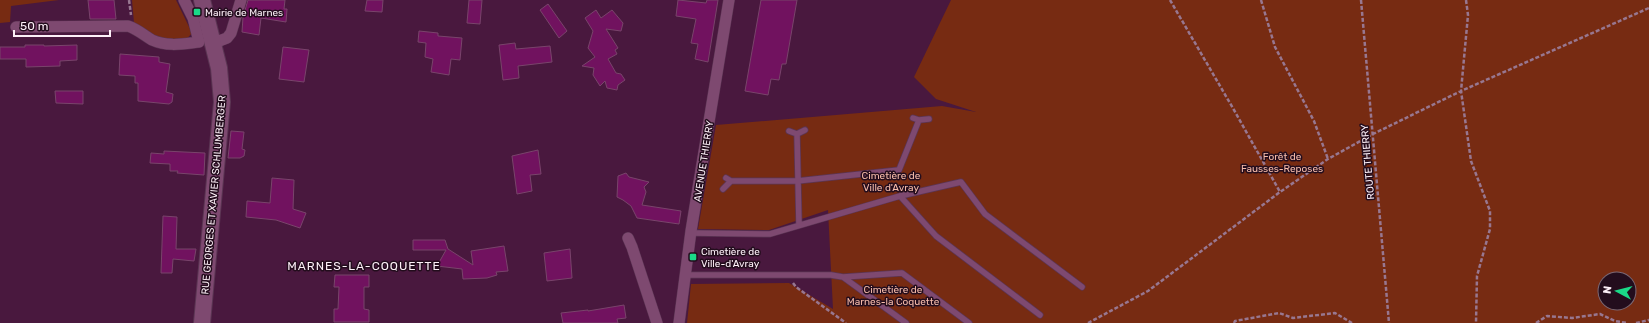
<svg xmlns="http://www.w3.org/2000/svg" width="1649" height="323" font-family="Rubik,sans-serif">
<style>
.green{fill:#772b12;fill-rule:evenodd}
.building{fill:#71125f;stroke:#79446b}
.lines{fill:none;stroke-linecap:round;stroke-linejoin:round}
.lane-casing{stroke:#5b3553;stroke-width:7}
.street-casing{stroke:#5b3553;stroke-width:12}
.secondary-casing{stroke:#5b3553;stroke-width:18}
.path{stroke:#987790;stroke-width:2.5;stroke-dasharray:4 2;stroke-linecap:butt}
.lane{stroke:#7e4970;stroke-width:5.5}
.street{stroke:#7e4970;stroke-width:11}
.secondary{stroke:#7e4970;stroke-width:16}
.poi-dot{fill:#1ad988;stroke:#230d1d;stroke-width:1.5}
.labels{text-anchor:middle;stroke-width:3;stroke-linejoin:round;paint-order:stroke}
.poi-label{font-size:10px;fill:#fdf0f8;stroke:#230d1d;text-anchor:start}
.park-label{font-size:10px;fill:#f8bdab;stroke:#230d1d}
.street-label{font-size:10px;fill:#fdf0f8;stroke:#230d1d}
.quarter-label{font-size:12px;letter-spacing:1px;fill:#fdf0f8;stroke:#230d1d}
</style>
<rect width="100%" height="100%" fill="#49183e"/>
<path class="green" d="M0,0h59l-48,6 -1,16 -10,1z
M132,0h44l16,33 -7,8c-19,3 -35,-8 -51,-18z
M951,0h698v323h-962l4,-39 98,-1 44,26 -5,-99 -59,20 -71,-1 18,-104 226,-19 34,6 -40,-13 -22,-22zM1605,279h24v24h-24z"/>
<path class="building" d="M88,0h26l2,19h-26z
M248,0h37l-1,9h3l-1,13 -25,-4 -2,17 -17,-3 1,-15z
M367,0h16l-1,12 -17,-1z
M469,0h13l-2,24 -13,-1z
M678,0l28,3 1,-3h11l-10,62 -13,-3 3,-15 -7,-1 5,-24 -20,-3z
M761,0h36l-11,64h-4l-3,16 -8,-1 -3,16 -23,-4z
M548,4l19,27 -8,7 -19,-28z
M596,10l5,8 11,-8 11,13 -2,8 -15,-2 12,19 -3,2 2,4 -9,5 8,14 5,1 4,6 -7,5 -1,5 -10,-2 -2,-7 -5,5 -7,-11 1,-7 -12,-2 13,-9 -7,-9 5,-17 -8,-13z
M419,31l19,2v3l24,2 -2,22 -9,-1 -2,16 -18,-3 2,-13 -8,-2 1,-14 -8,-1z
M515,43l1,6 34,-3 2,16 -34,4 1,12 -16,2 -4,-35z
M25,45h19v1l33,-1v15l-17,1v5l-34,1v-8h-26v-12h25z
M283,47l26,3 -5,32 -25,-3z
M120,54l39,3v5l11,2 -4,28 7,2 -1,8 -3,2 -31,-3v-18h-3v-7l-16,-1z
M55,91h28v13l-27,-1z
M231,131l13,1 -2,17 3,1 -1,6 -4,2h-12z
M538,150l3,24 -11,1 2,16 -15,3 -5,-38z
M164,151l41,2 -1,22 -27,-2 1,-2h-8v-7l-20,-1 1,-10 13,1z
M626,173l3,4 20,5 -5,5 2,5 -4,13 39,6 -2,13 -42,-6 -6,-12 -8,-6 -6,-3 1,-21z
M272,178l22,2 -1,29 13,4 -6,15 -24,-8 -30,-3 1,-16 23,2z
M163,216l14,1 -1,32h20l-2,12 -21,-2 -1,14h-11z
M413,240h32l3,9 25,16 -2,-14 33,-5 4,25 -12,1 1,3 -10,3 -24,1 -1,-10 -25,-3 9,-16h-33z
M570,249l2,29 -25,3 -3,-28z
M335,275h34v12h-5v22l5,1v12h-35v-13h4l1,-22h-5z
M624,305l2,13 -9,1 1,4h-55l-2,-10 27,-3v1z"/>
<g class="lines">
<defs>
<path id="lane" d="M913,118l6,2 10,-1
M789,131l8,3 8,-4
M797,134l2,91
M731,181h66l102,-11 20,-50
M723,189l8,-8 -5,-3
M900,196l36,40 104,79
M691,233l79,1 130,-38 61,-14 24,32 97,73
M685,275h146l12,2 63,46
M843,277l59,-4 67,50"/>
<path id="street" d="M16,27l112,-1c9,3 16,9 24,14 16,7 30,4 47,2l-6,-24 -9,-18
M214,43l13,-5 4,-5 10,-33
M628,238l4,9 25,76
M679,323l12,-92 38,-231"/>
<path id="secondary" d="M202,323l20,-221 -3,-34 -17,-68"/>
</defs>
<use href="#lane" class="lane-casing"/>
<use href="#street" class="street-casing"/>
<use href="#secondary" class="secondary-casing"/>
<path class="path" d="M129,0l2,15
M1170,0l64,110 46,82
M1261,0l14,47 39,74 14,38
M1361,0l28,323
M1466,0l2,15 -7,76 10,70 19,50v18l-13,47 -1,47
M793,283l3,4 50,36
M1088,323l60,-32 132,-99 48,-33 45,-25 88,-43 188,-83
M1234,323l1,-2 44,-8 14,5 42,-5 17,10
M1536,323l11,-7 25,2 28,-4 15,7 12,2
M1636,323l13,-3"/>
<use href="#lane" class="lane"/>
<use href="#street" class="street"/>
<use href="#secondary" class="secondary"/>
</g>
<g class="poi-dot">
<rect x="193" y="8" width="8" height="8" rx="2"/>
<rect x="689" y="253" width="8" height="8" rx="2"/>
</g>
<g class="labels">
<g class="poi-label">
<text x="205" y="16">Mairie de Marnes</text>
<text x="701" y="255">Cimetière de<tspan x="701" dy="12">Ville-d'Avray</tspan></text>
</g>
<g class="park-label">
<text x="1282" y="160">Forêt de<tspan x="1282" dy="12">Fausses-Reposes</tspan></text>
<text x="891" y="179">Cimetière de<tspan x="891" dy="12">Ville d'Avray</tspan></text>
<text x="893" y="293">Cimetière de<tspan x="893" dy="12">Marnes-la Coquette</tspan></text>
</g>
<g class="street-label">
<text transform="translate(703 161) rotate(-81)" y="4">AVENUE THIERRY</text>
<text transform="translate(1367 162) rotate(-95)" y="4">ROUTE THIERRY</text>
<text transform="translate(213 195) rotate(-85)" y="4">RUE GEORGES ET XAVIER SCHLUMBERGER</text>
</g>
<g class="quarter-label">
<text x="364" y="270">MARNES-LA-COQUETTE</text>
</g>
</g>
<g transform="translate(1617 291) rotate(277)"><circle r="19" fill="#230d1d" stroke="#7a6875"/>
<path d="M0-3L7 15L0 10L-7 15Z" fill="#1ad988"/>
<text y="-6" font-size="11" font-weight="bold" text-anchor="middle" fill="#fdf0f8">N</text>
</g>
<path d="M14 30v6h96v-6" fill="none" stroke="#fdf0f8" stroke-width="2"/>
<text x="20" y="30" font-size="12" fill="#fdf0f8" stroke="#230d1d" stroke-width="3" paint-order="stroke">50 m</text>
</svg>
